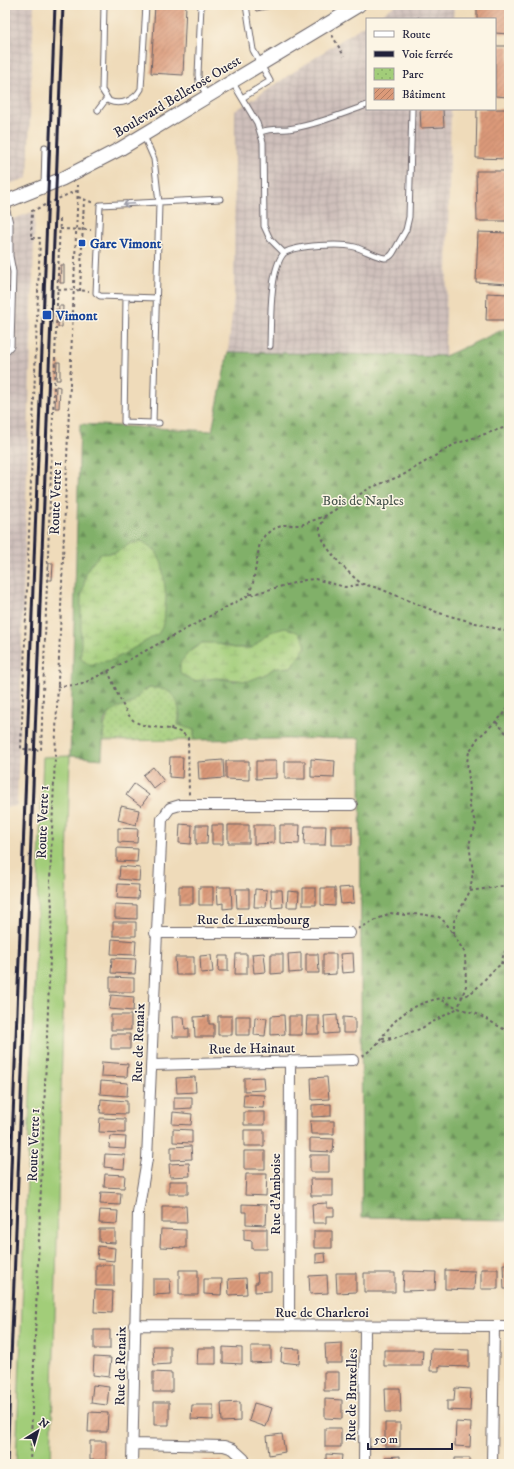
<svg xmlns="http://www.w3.org/2000/svg" width="514" height="1469" font-family="'IM FELL DW Pica',serif">
<style>
.industrial{fill:url(#industrial-grid)}
.grass{fill:#a2cd79;stroke:#62785a}
.forest{fill:url(#forest-firs);stroke:#526952;fill-rule:evenodd}
.wetland{fill:url(#wetland-marsh);stroke:#62785a}
.park{fill:url(#park-dots);stroke:#62785a}
.building{fill:url(#building-hatch)}
.lines{fill:none;stroke-linecap:round;stroke-linejoin:round}
.service-casing{stroke:#6a6367;stroke-width:7}
.minor-casing{stroke:#6a6367;stroke-width:12}
.tertiary-casing{stroke:#6a6367;stroke-width:15}
.path{stroke:#6a6367;stroke-width:2;stroke-dasharray:3 3;stroke-linecap:butt}
.service{stroke:#fff;stroke-width:5}
.minor{stroke:#fff;stroke-width:10}
.tertiary{stroke:#fff;stroke-width:13}
.rail{stroke:#22223b;stroke-width:3}
.oneway{stroke:#9c9ca7}
.transit-dot{fill:#1a4fb4;stroke:#fcf5e5;stroke-width:1.5}
.labels{text-anchor:middle;stroke-width:3;stroke-linejoin:round;paint-order:stroke}
.street-label{font-size:14px;fill:#22223b;stroke:#fcf5e5}
.transit-label{font-size:14px;font-weight:bold;fill:#164399;stroke:#fcf5e5;text-anchor:start}
.park-label{font-size:14px;fill:#48554e;stroke:#fcf5e5}
</style>
<defs>
<pattern id="industrial-grid" width="8" height="8" patternUnits="userSpaceOnUse"><rect width="8" height="8" fill="#cfc0bb"/><path d="M0 4h8M4 0v8" fill="none" stroke="#b1a5a2"/></pattern>
<pattern id="forest-firs" width="22" height="20" patternUnits="userSpaceOnUse"><rect width="22" height="20" fill="#81b069"/><path d="M5 1l3.5 6h-7zM16 11l3.5 6h-7z" fill="#698f58"/></pattern>
<pattern id="wetland-marsh" width="20" height="14" patternUnits="userSpaceOnUse"><rect width="20" height="14" fill="#a2cd79"/><path d="M1 5h8M5 5V1M11 12h8M15 12V8" fill="none" stroke="#8bb06a"/></pattern>
<pattern id="park-dots" width="8" height="8" patternUnits="userSpaceOnUse"><rect width="8" height="8" fill="#a2cd79"/><path d="M2 2h.1M6 6h.1" fill="none" stroke="#8bb06a" stroke-width="1.8" stroke-linecap="round"/></pattern>
<pattern id="building-hatch" width="6" height="6" patternUnits="userSpaceOnUse"><rect width="6" height="6" fill="#db9a79"/><path d="M-1 1l2-2M0 6l6-6M5 7l2-2" fill="none" stroke="#b17d64"/></pattern>
</defs>
<rect width="100%" height="100%" fill="#fcf5e5"/>
<filter id="ink" filterUnits="userSpaceOnUse"><feTurbulence type="fractalNoise" baseFrequency=".025" numOctaves="2"/><feDisplacementMap in="SourceGraphic" scale="8" xChannelSelector="R" yChannelSelector="G"/><feConvolveMatrix kernelMatrix="1 2 1 2 8 2 1 2 1" color-interpolation-filters="sRGB"/></filter>
<filter id="wash" filterUnits="userSpaceOnUse"><feTurbulence type="fractalNoise" baseFrequency=".012" numOctaves="4" result="noise"/><feDisplacementMap in="SourceGraphic" scale="16" xChannelSelector="R" yChannelSelector="G"/><feGaussianBlur stdDeviation="0.9" result="paint"/><feColorMatrix in="noise" values="0 0 0 0 0 0 0 0 0 0 0 0 0 0 0 0 0 1.4 0 .05"/><feComposite in="paint" operator="in"/></filter>
<g filter="url(#wash)">
<rect width="100%" height="100%" fill="#efdbba"/>
<path class="industrial" d="M5,5h29l-6,173 -23,7z
M396,5h58l-1,14h-79z
M367,23v86h84l-6,247 -217,-4 6,-56 1,-185z
M35,211l-18,595 -12,2v-586z"/>
<path class="grass" d="M70,756l-19,708h-35l27,-707z"/>
<path class="forest" d="M509,327v893l-147,-3 -2,-479 -166,2v-10l-16,-4 2,-12 -23,-26c-4,0 -7,0 -10,1 -6,2 -9,9 -14,13 -10,8 -23,6 -29,19l-2,38 -32,-3 10,-332 132,7 16,-79 217,4zM131,543l27,91 -58,-80 15,-1zM261,641l30,26 -17,1 -8,6 -31,7 -19,-3 -22,3 20,-38 20,5h18z"/>
<path class="wetland" d="M142,541l14,10 6,13 4,32 -2,28 -6,10 -43,25 -26,6 -8,-6v-61l6,-28 13,-16 15,-1 16,-10z
M285,628c13,3 18,6 21,19l-15,20 -17,1 -8,6 -18,7 -32,-3 -22,3 -13,-7 -1,-3v-8l9,-11 13,-9h12l20,5h18l18,-16z"/>
<path class="park" d="M151,688c25,-1 31,17 27,37l16,5v10l-91,1c1,-16 1,-27 17,-34 3,-2 8,-1 12,-4 8,-7 6,-12 19,-15z"/>
<g id="blocks">
<path class="building" d="M155,5h31l-3,70 -32,-2z
M254,5h28l1,1 -27,5z
M477,5h32l-1,29 -13,-1v-14h-18z
M495,46h14l-1,51 -13,-1z
M420,109h23l1,18 -23,1z
M477,109h32v50l-33,-1z
M476,171h33v50h-32z
M478,232l31,1 -1,51 -32,-2z
M61,265h3v18h-4z
M5,288h5l-2,60h-3z
M487,293l22,1v26h-23z
M59,306h4l-1,21h-4z
M57,362h3v18h-4z
M56,386l4,1 -1,21h-4z
M49,563h4l-1,17h-4z
M170,757h13l-1,21 -13,-1z
M311,759l24,2 -1,17 -23,-1z
M223,760l1,18 -25,2 -1,-18z
M226,761h23v19l-23,-1z
M256,761h20v17l-20,1z
M285,761h20v18h-20z
M153,767l11,14 -10,8 -11,-14z
M134,784l15,11 -8,11 -15,-11z
M121,806l18,4 -3,15 -18,-5z
M180,824l12,1 -1,19 -12,-1z
M196,825h12l-1,19h-11z
M212,825h11v19h-11z
M228,825h21v18h-21z
M254,825h20v18l-20,1z
M280,825h20l-1,19 -19,-1z
M305,826h21l-1,19h-21z
M331,826h21v19h-21z
M118,828l20,1 -1,14 -19,-1z
M117,848l21,1 -1,13 -20,-1z
M120,866l20,2 -1,13 -20,-2z
M118,884l21,1 -1,14 -21,-1z
M179,886h14v18h-14z
M199,887h14v18h-14z
M217,887h14l1,21 -9,1v-6l-5,1z
M353,887l1,16 -13,1 -2,-16z
M303,888h13v17h-13z
M321,888h14v18l-14,-1z
M236,889h13v19h-12z
M255,889l12,1 -1,17h-12z
M271,890h11l1,17 -11,1z
M288,891l11,1 -1,15h-11z
M115,904l22,1v14l-22,-1z
M113,922h23v14h-23z
M112,939l24,2 -1,14 -24,-1z
M264,953l2,19 -12,1 -2,-19z
M301,953v19l-12,1 -1,-19z
M353,953l1,19 -12,1 -2,-19z
M236,954h11v20h-12z
M271,954h12v19l-12,1z
M306,954h12l1,19h-13z
M323,954h13v20l-13,1z
M211,955l2,17 -12,1 -1,-17z
M219,956h9v15h-10z
M175,957h19v18h-18z
M112,958l24,1 -1,15 -24,-1z
M110,977l24,1v14h-24z
M111,995l23,2 -1,14 -24,-2z
M111,1015h20v15h-20z
M284,1015l1,19 -14,1v-19z
M337,1015l1,18 -13,1 -1,-18z
M209,1016v8h5v13h-19l-1,-20z
M218,1016h14v19h-14z
M236,1016h14v19h-14z
M289,1016h13v19h-13z
M307,1016h12v18h-13z
M172,1017h12l1,12 4,-1v9h-16z
M255,1017l12,1 -2,18 -11,-1z
M343,1017l12,1v15h-12z
M111,1034h19v15h-19z
M102,1062l26,2 -1,13 -26,-1z
M195,1077l1,15 -19,1 -1,-15z
M264,1077l1,13 -21,1v-13z
M327,1077l2,22 -17,1 -1,-22z
M101,1081l27,2 -1,13 -27,-2z
M244,1094l21,1 -1,13 -21,-1z
M174,1097h18v11l-18,1z
M101,1099l26,2v13l-27,-1z
M331,1104v12l-19,1v-12z
M173,1112l19,2 -1,11 -19,-1z
M244,1112h21v13h-21z
M100,1118l25,1v14l-26,-1z
M310,1121h24v13h-23z
M173,1129l19,1v13l-19,-1z
M244,1130h20v16h-20z
M110,1136l16,1 -1,12 -16,-1z
M310,1138l24,1 -1,13 -23,-1z
M191,1146l1,13 -21,1v-13z
M244,1151h21v18h-21z
M105,1154l20,1 -1,14 -20,-2z
M310,1155h19v17h-19z
M189,1163l1,13 -20,1 -1,-13z
M105,1174l20,1 -1,13 -20,-1z
M246,1174h21l-1,22 -21,-1z
M310,1179h23v17h-22z
M169,1181h19v13h-19z
M101,1192l20,1 -1,12 -20,-1z
M327,1203v5h7v8h-8v7h-13l-1,-19z
M242,1204l25,1 -1,20 -20,-1v-12h-4z
M162,1206h24l1,17h-25z
M100,1210l18,1 -1,13 -18,-1z
M99,1229h16v14l-16,-1z
M161,1229l25,1v18l-26,-1z
M244,1229h23v20h-15v-8l-8,-1z
M314,1231h18v17h-18z
M98,1246l17,2 -1,13 -17,-2z
M325,1253l1,9 -10,1v-9z
M503,1264h6v25h-5z
M96,1265h18v21h-18z
M481,1269h17v20h-17z
M179,1270h19v25h-19z
M445,1270l30,1 -1,19 -29,-1z
M404,1271l32,1 -1,18 -32,1z
M257,1273h14v18l-16,1v-9h3z
M336,1273h20v19l-19,1z
M364,1273h31v19h-31z
M327,1275l1,18 -18,1 -1,-18z
M246,1278l1,16 -18,1 -1,-16z
M153,1279h17l1,15 -18,1z
M204,1279h18l-1,16 -17,-1z
M95,1290l18,1 -1,22 -18,-1z
M94,1330h16v19h-16z
M342,1343v20h-16l-1,-19z
M153,1346h17v18l-16,1z
M251,1346h20v16l-20,1z
M223,1347l19,1v16l-19,-1z
M198,1348h18v16h-19z
M282,1348l18,1 -1,15 -18,-2z
M431,1349l38,1v17l-30,-1v5h-9z
M384,1350h39l-1,16h-38z
M94,1357l17,1 -2,19 -16,-2z
M153,1372l19,1v19h-19z
M324,1372h15v19h-15z
M93,1385l16,2 -2,18 -16,-2z
M385,1388h15l1,24h-15z
M455,1388l16,1 -1,22 -23,-1v-9h7z
M325,1399l17,1v19l-17,-1z
M154,1402h15v23h-15z
M240,1402v19l-18,1 -1,-19z
M254,1403l18,5 -6,19 -17,-6z
M192,1405h21v15l-22,-1z
M89,1412l19,1 -1,19h-19z
M456,1422l15,1 -1,24 -15,-1z
M385,1423h15v24h-15z
M325,1428h16v19h-16z
M282,1434l3,18 -16,3 -2,-19z
M90,1441h16v19h-16z
M326,1454l16,1 -1,9h-15z
M400,1456v8h-15v-7z
M455,1458h15v6h-15z
M203,1460l19,1v3h-19z"/>
</g>
</g>
<g filter="url(#ink)">
<use href="#blocks" fill-opacity="0" stroke="#6a6367" stroke-width="1"/>
<g class="lines">
<defs>
<path id="service" d="M104,5l-2,85 7,11c12,5 26,-1 32,-12l5,-84
M201,5l-3,70 1,6 8,15
M233,83l24,40 6,19 1,84 6,13 14,14
M242,98l28,-17 -17,-31 -7,-45
M98,110l9,-12
M261,132c10,-4 17,-2 27,-3 27,-4 54,-15 79,-24
M44,186l1,-39
M5,203l5,20v33l-5,1
M126,298l-2,124 29,1 6,-220 -5,-44 -10,-23
M157,298l-57,-2 -4,-3 4,-88 120,-6
M270,346c1,-24 -1,-76 14,-93 13,-8 57,-10 71,-6 10,3 21,10 30,11 4,0 6,-2 8,-5l13,-23 3,-13 3,-108
M5,353l6,-7 2,-74 -3,-16
M153,423h6"/>
<path id="minor" d="M155,933h195
M152,1065l201,-5
M134,1325l375,1
M289,1326l1,-265
M133,1444l91,2 9,3 11,10v5
M132,1464l6,-251 9,-54 15,-340 8,-11 10,-3h172
M364,1464l1,-138
M492,1464l2,-138"/>
<path id="tertiary" d="M5,202l57,-23 58,-30 239,-144"/>
</defs>
<use href="#service" class="service-casing"/>
<use href="#minor" class="minor-casing"/>
<use href="#tertiary" class="tertiary-casing"/>
<path class="path" d="M418,17l1,2
M332,35l12,21
M78,197l16,6
M60,219l-19,531 -20,-1 19,-511h-9l1,-27 41,-19 5,-1
M60,229l31,1
M58,289l31,2
M80,291l4,-91
M325,516c-1,4 -4,8 -5,12 0,18 29,46 42,56
M249,595l4,-12 7,-41 5,-7 8,-6 11,-4h17l24,-9 45,-28 33,-13 52,-31 54,-18
M108,671l141,-76 56,-15 10,-1 30,8 18,-3 15,4 61,25 70,19
M57,686l23,-1 28,-14c6,13 15,40 25,49 15,12 42,3 55,18l1,57
M496,722l13,14
M171,730l1,-5
M470,891l39,-6
M358,929l32,-16 15,2 14,-1 20,3 7,6 19,30 1,33 -8,22
M454,934v-13l16,-30 3,-19 -4,-28 7,-19 -7,-21 1,-16 -3,-26 2,-10 9,-14 26,-24 5,-9
M501,964l3,-11 5,-6
M442,1000l16,8 19,6 32,18
M382,1038l10,-1
M377,1044l43,-15 38,-21
M362,1056c17,-10 25,-30 41,-42 13,-10 32,-16 49,-17 6,-1 9,1 15,-2 16,-8 21,-26 42,-35
M30,1464l22,-556 -2,-27 28,-696"/>
<use href="#service" class="service"/>
<use href="#minor" class="minor"/>
<use href="#tertiary" class="tertiary"/>
<path class="rail" d="M5,10l5,-5
M5,1329l50,-1324
M7,1464l56,-1459"/>
</g>
<defs><path id="oneway-shaft" d="M-6 0H5M1.5-3L5.5 0L1.5 3" fill="none" stroke-width="1.6" stroke-linecap="round" stroke-linejoin="round"/></defs>
<use class="oneway" href="#oneway-shaft" transform="translate(129 204) rotate(177)"/>
</g>
<g class="transit-dot">
<rect x="78" y="239" width="8" height="8" rx="2"/>
<rect x="42" y="310" width="10" height="10" rx="2"/>
</g>
<g class="labels">
<g class="street-label">
<text transform="translate(177 96) rotate(-31)" y="5">Boulevard Bellerose Ouest</text>
<text transform="translate(55 498) rotate(-88)" y="5">Route Verte 1</text>
<text transform="translate(42 822) rotate(-88)" y="5">Route Verte 1</text>
<text x="253" y="924">Rue de Luxembourg</text>
<text transform="translate(138 1043) rotate(-88)" y="5">Rue de Renaix</text>
<text transform="translate(252 1048) rotate(-1)" y="5">Rue de Hainaut</text>
<text transform="translate(33 1145) rotate(-88)" y="5">Route Verte 1</text>
<text transform="translate(275 1194) rotate(-90)" y="5">Rue d'Amboise</text>
<text x="322" y="1317">Rue de Charleroi</text>
<text transform="translate(120 1366) rotate(-89)" y="5">Rue de Renaix</text>
<text transform="translate(351 1395) rotate(-89)" y="5">Rue de Bruxelles</text>
</g>
<g class="transit-label">
<text x="90" y="248">Gare Vimont</text>
<text x="56" y="320">Vimont</text>
</g>
<g class="park-label">
<text x="363" y="505">Bois de Naples</text>
</g>
</g>
<rect width="514" height="1469" fill="none" stroke="#fcf5e5" stroke-width="20"/>
<rect x="366" y="18" width="130" height="92" fill="#fcf5e5" stroke="#a5a1a1"/>
<rect x="374" y="31" width="20" height="6" fill="#ffffff" stroke="#a5a1a1"/>
<text x="402" y="38" font-size="12" fill="#22223b">Route</text>
<rect x="374" y="51" width="20" height="6" fill="#22223b" stroke="#a5a1a1"/>
<text x="402" y="58" font-size="12" fill="#22223b">Voie ferrée</text>
<rect x="374" y="68" width="20" height="12" fill="url(#park-dots)" stroke="#a5a1a1"/>
<text x="402" y="78" font-size="12" fill="#22223b">Parc</text>
<rect x="374" y="88" width="20" height="12" fill="url(#building-hatch)" stroke="#a5a1a1"/>
<text x="402" y="98" font-size="12" fill="#22223b">Bâtiment</text>
<g transform="translate(38 1431) rotate(37)" stroke="#fcf5e5" stroke-width="3" paint-order="stroke">
<path d="M0-3L7 15L0 10L-7 15Z" fill="#22223b"/>
<text y="-6" font-size="11" font-weight="bold" text-anchor="middle" fill="#22223b">N</text>
</g>
<path d="M368 1443v6h84v-6" fill="none" stroke="#22223b" stroke-width="2"/>
<text x="374" y="1443" font-size="12" fill="#22223b" stroke="#fcf5e5" stroke-width="3" paint-order="stroke">50 m</text>
</svg>
